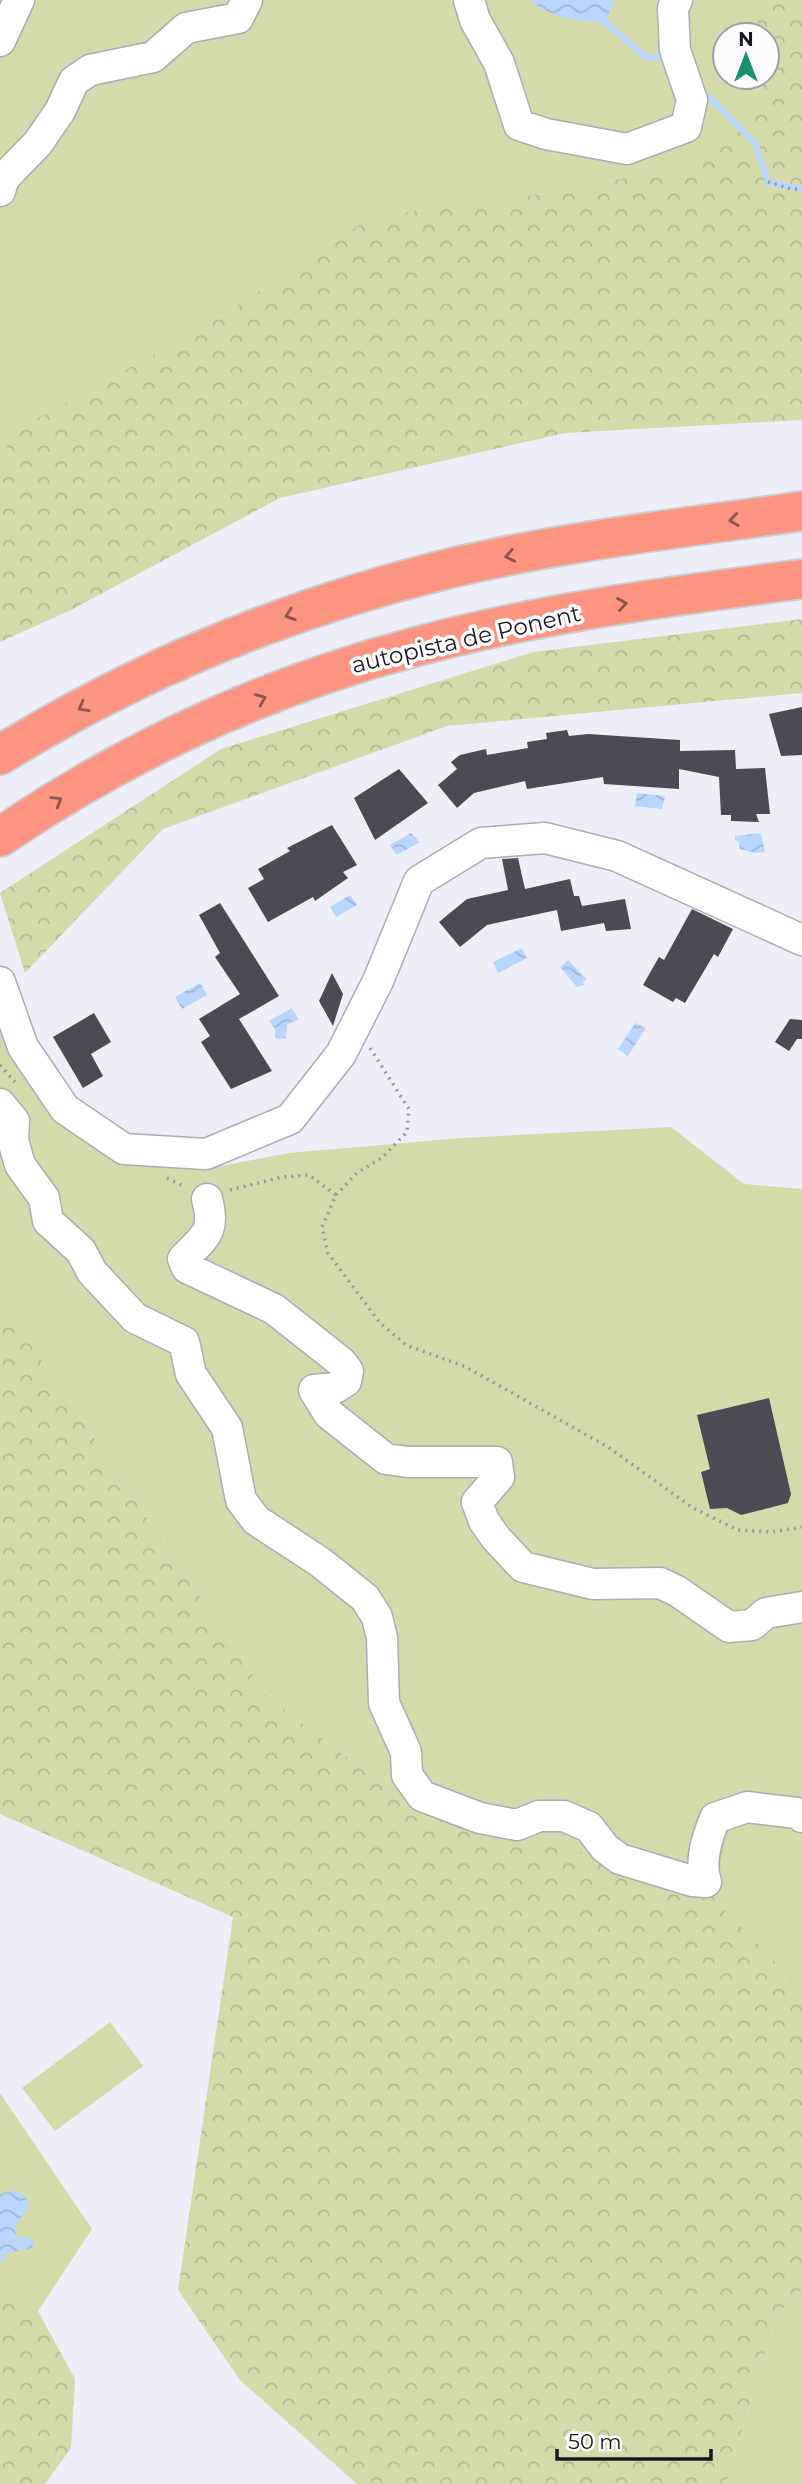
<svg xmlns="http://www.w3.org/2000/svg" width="802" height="2484" font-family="Montserrat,sans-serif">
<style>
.green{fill:#d5daaa}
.forest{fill:url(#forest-crowns)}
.water{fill:url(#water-waves)}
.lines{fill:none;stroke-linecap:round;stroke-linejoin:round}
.stream{stroke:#b8d6fe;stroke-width:6}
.building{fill:#4c4b53}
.minor-casing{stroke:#abacb6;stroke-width:33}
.highway-casing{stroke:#cccccd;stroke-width:42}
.path{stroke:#999aa1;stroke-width:3.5;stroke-dasharray:2 5;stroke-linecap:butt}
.minor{stroke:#fff;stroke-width:30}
.highway{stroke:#fc9481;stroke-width:38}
.oneway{stroke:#8a564e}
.labels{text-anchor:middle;stroke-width:7;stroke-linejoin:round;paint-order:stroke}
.street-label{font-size:23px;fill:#18191c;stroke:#fcfcfe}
</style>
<defs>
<pattern id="forest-crowns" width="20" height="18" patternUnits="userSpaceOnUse" patternTransform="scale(1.75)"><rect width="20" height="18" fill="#d5daaa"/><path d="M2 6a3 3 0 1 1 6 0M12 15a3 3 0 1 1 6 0" fill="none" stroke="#b6ba92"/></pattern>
<pattern id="water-waves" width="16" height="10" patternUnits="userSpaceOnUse" patternTransform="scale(1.75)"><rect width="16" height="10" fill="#b8d6fe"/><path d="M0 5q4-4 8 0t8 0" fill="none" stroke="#9db7d9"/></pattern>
</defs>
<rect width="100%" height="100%" fill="#edeef8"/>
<path class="green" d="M0,0h530c18,19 51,21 76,23l8,-23h135l13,35h-37v42h38l-24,51 -40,36 -158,30 -170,23 -162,107 -209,163z
M0,1017l19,44 139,105 58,1 73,-14 172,-15 210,-11 73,57 58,5v802l-418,-205 -117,-90 -236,-352 -31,-26z
M110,2022l33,44 -88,65 -33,-43z
M0,2093l92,136 -54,82 -38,-33z
M802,2290v194h-76l51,-170z"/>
<path class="forest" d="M749,0h53v420l-237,13 -285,65 -209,112 -71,32v-155l9,-53 200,-110 162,-107 170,-23 158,-30 40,-36 24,-51h4v-8l4,-9 -4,-11v-14h-5z
M802,619v74l-355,33 -284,103 -138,144 -25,-80 221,-144 312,-97z
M0,1318l31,26 236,352 117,90 36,17 286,87 96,100v300l-25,24 -51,170h-369l-117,-104 -62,-90 55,-373 -233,-103z
M0,2278l38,33 37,68 -4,69 -26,36h-45z"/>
<path class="water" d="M530,0h84l-8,23c-24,-2 -58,-4 -76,-23z
M637,793l28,3 -3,13 -27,-3z
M411,833l9,9 -23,13 -7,-10z
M761,833l4,19 -9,1 -16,-4 -2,-8 -3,-1v-4z
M350,895l7,10 -21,12 -6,-10z
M522,948l5,10 -29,15 -5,-11z
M568,960l18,19 -3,3 1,3 -7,2 -17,-20z
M200,983l7,12 -25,14 -7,-12z
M292,1008l7,12 -12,4 -1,14 -8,1 -3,-2v-8l-6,-8z
M635,1023l11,5 -18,28 -10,-7z
M9,2191h10l10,10c0,14 -14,17 -14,31l3,5 16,2 -2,9 -25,5 -7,11v-70z"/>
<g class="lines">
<path class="stream" d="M603,16l3,7 40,34 24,1
M701,89l54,54 13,39 34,7"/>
</g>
<path class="building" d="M802,707v48l-21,1 -12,-42z
M567,730l2,6 19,-2 92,6v11l55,-1 1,19 29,-1 5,46h-14l3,8 -28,-1v-6h-10l-2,-38 -40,-8v20l-75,-5 -1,-7 -76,12 -2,-8 -51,12 -17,15 -19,-23 19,-16 -6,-7 9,-7 26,-6 1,6 41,-7 -1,-6 20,-3 -1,-6z
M399,769l29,34 -53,37 -21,-42z
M332,825l25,40 -14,7 5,6 -33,23 -2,-4 -45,25 -20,-34 16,-9 -6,-10 32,-18 -3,-3z
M518,858l7,31 45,-10 4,17h5l3,10 43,-7 6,30 -25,2 -2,-8 -43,8 -4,-21 -70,15 -27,22 -21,-25 28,-23 41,-9 -6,-31z
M220,903l59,93 -40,23 33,52 -41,18 -30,-47 9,-6 -11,-17 41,-25 -25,-37 5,-4 -21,-38z
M692,909l41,20 -15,28 -4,-3 -29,49 -9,-5 -3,4 -30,-17 16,-28 5,3z
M332,973l11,21 -10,32 -14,-25z
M94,1013l17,29 -20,12 12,22 -20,12 -30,-51z
M790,1019l12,1v19h-5l-8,12 -14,-9z
M769,1398l22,96 -3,9 -47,12 -14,-7 -17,1 -9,-37 9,-3 -13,-54z"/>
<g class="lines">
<defs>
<path id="minor" d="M469,0l6,20 24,43 20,62 27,9 81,15 59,-22 6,-27 -17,-50 -2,-42 4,-8
M0,41l19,-41
M0,191l4,-13 34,-35 22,-32 14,-30 16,-11 63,-13 33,-29 52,-10 9,-18
M0,982l23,65 42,62 59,40 82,5 84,-35 51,-65 37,-73 41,-100 62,-38 64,-5 72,18 185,84
M0,1104l14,17 -1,19 7,25 24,33 4,23 33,30 11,21 43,46 49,24 7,32 36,54 14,72 15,20 64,42 45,36 12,19 5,21 2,65 22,49 1,23 15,21 58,22 37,7 22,-9h25l25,11 16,21 15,11 72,22 14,1c-7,-20 1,-44 9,-64l32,-11 50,6 5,4
M207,1199c9,34 -2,37 -24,60l4,9 87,41 67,53 7,9 -2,10 -11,7 -21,2 15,24 57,45 22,3h89l2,15 -22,25 7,19 12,17 27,29 70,17 67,-1 17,8 52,36 23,-2 14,-12 36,-6"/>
<path id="highway" d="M0,755c139,-86 288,-147 447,-186 116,-28 237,-41 355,-58
M0,837c125,-85 265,-150 411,-189 128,-35 260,-52 391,-69"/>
</defs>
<use href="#minor" class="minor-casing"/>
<use href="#highway" class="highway-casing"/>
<path class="path" d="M768,182l23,7h11
M0,1065l15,17
M167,1178l18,9
M230,1190l52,-13 27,-2 27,20 -14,32 6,26 52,70 26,22 60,22 142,80 85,61 45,22 34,2 30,-5
M336,1195l21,-22 26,-16 24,-25 2,-23 -39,-61"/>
<use href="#minor" class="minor"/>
<use href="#highway" class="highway"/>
</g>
<defs><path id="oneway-chevron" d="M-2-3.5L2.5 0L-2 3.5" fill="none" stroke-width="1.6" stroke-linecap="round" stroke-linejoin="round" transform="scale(1.75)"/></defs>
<g class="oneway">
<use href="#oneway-chevron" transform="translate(734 520) rotate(173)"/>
<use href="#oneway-chevron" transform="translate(510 556) rotate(169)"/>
<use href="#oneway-chevron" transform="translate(622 604) rotate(-9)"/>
<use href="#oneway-chevron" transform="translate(290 615) rotate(161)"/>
<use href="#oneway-chevron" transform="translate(261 699) rotate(-22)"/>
<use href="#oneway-chevron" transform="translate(83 707) rotate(151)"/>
<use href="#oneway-chevron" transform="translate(57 801) rotate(-32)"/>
</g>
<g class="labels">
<g class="street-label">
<text transform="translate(466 639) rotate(-13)" y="8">autopista de Ponent</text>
</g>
</g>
<g transform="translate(746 56)"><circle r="33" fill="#fcfcfe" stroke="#a1a1a4" stroke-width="2"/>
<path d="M0-5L12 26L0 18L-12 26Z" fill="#188f72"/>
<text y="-10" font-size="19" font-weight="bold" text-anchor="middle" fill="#18191c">N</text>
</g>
<path d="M557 2449v10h154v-10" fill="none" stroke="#18191c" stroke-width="3.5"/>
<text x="568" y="2449" font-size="21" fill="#18191c" stroke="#fcfcfe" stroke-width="5" paint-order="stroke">50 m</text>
</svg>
